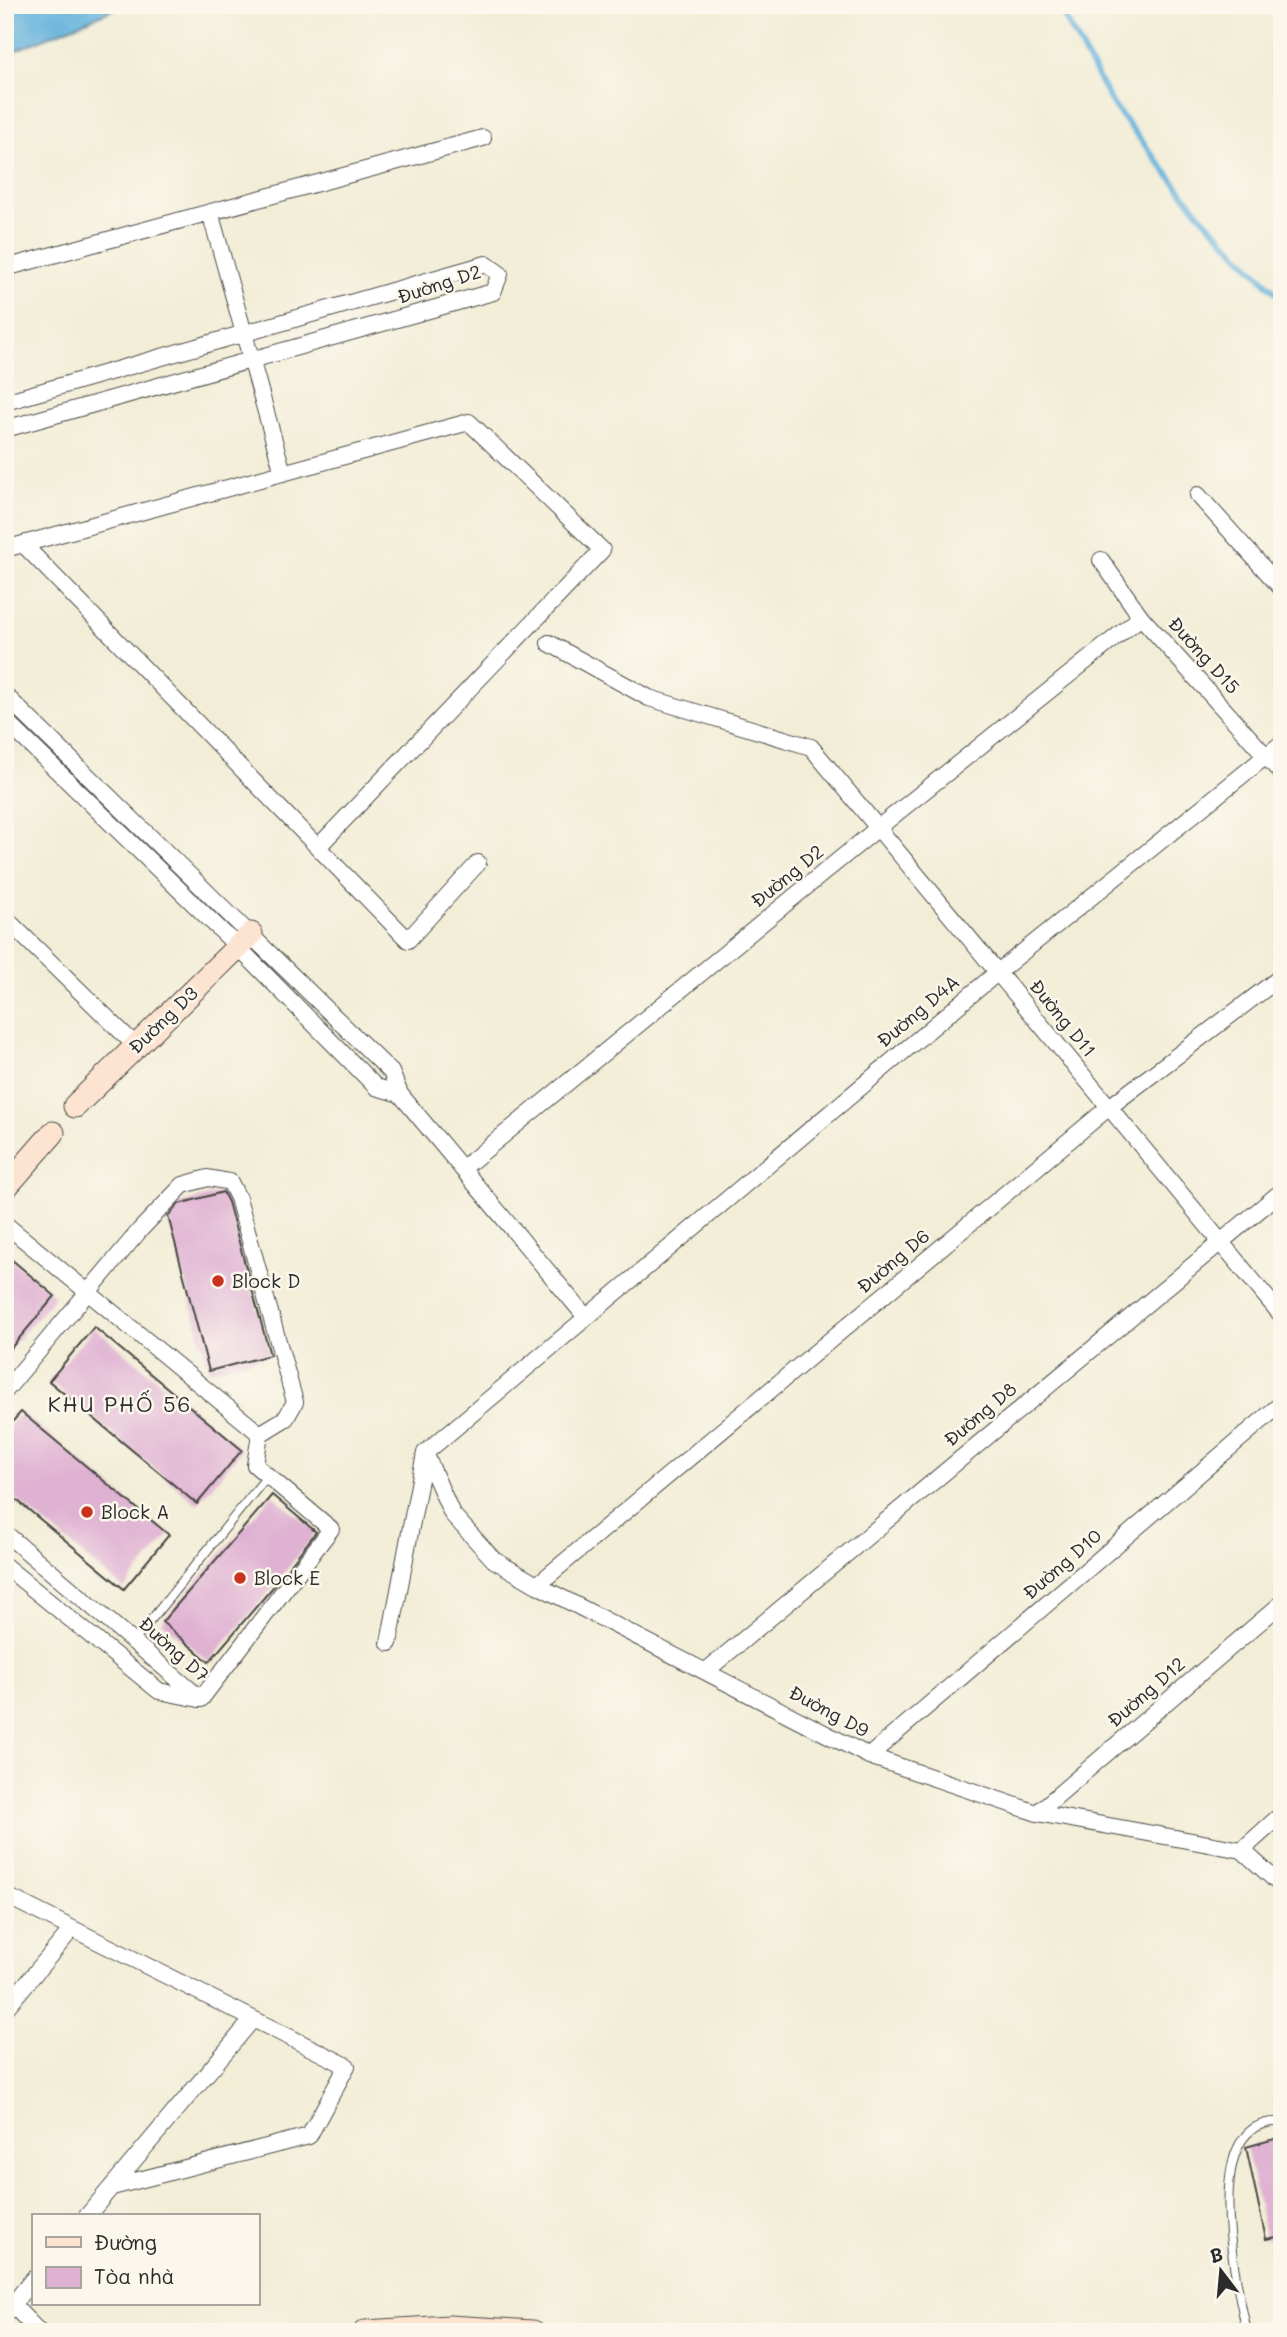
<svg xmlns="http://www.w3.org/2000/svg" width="1287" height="2337" font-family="Mali,sans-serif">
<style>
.water{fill:#61b0db;stroke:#466e83;stroke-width:2}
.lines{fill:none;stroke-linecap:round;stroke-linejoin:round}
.stream{stroke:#61b0db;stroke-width:6}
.building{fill:#dfb1d2}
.lane-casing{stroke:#494845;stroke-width:10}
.street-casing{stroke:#494845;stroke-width:18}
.secondary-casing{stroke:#494845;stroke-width:25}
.lane{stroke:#fff;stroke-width:8}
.street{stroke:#fff;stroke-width:16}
.secondary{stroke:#fde4d1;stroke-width:23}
.poi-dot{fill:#c8321e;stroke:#fbf7ec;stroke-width:2.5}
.labels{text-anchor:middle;stroke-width:5;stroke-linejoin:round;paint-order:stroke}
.street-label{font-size:19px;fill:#2b2b2b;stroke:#fbf7ec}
.poi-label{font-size:19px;fill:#2b2b2b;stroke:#fbf7ec;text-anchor:start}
.neighbourhood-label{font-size:21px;letter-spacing:2px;fill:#2b2b2b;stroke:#fbf7ec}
</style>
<rect width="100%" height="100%" fill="#fbf7ec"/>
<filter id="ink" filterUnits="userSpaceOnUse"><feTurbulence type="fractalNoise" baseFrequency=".0143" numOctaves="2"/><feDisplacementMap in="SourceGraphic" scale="14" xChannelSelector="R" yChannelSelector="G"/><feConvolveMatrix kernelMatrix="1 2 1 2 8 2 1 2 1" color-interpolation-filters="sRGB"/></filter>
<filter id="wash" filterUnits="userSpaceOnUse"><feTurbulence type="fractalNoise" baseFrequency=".00686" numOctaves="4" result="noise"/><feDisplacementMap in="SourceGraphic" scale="28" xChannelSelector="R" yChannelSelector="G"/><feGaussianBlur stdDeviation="1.57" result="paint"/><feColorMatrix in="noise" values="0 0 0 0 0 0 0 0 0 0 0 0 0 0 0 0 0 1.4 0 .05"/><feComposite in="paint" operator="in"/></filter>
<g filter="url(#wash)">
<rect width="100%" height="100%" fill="#f2edd6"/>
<path class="water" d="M5,5h119l-119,50z"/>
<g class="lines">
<path class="stream" d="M1058,5l55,100 90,113 79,81"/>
</g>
<g id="blocks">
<path class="building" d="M223,1192l5,10 42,153 -61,16 -41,-155 11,-12z
M5,1254l50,42 -50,59z
M94,1327l148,123 -45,54 -148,-123z
M21,1412l148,123 -45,54 -119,-99v-60z
M272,1495l44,37 -43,55 -64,75 -47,-40z
M1282,2137v99l-16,3 -20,-92z"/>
</g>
</g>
<g filter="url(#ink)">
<use href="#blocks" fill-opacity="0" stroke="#494845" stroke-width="2"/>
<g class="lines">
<defs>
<path id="lane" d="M134,1641l134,-166
M1247,2332c-10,-47 -51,-216 35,-210"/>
<path id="street" d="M210,212l73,261
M5,268l478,-130
M5,402l481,-138 14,10 -7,18 -488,137
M1198,495l84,94
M23,544l385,396 70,-77
M5,549l464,-127 133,128 -284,297
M1101,560l40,57 141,157
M549,643l100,55 162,49 471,569
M5,695l386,377 9,22 185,222
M5,720l233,227 138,140 24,7
M5,918l131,128
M462,1169l416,-341 263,-211
M5,1224l255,210 -5,31 76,64 -130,170
M5,1391l135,-161 43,-45 25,-7 22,4 8,16 57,204 -9,16 -26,16
M425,1453l27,61 42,46 43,25 332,171 168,57 205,37 40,36
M5,1533l196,166
M5,1566l154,125 40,8
M537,1585l571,-477 174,-132
M389,1643l36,-190 573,-481 284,-229
M706,1671l576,-480
M869,1756l413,-353
M1037,1813l245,-210
M1242,1850l40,-36
M5,1895l342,171 -38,70 -197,51
M5,2009l67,-80
M87,2216l166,-197
M5,2297l34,35
M13,2304l20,-25"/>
<path id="secondary" d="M75,1106l176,-172
M5,1188l48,-55
M365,2332l84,-5 84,5"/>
</defs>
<use href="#lane" class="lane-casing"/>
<use href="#street" class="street-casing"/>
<use href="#secondary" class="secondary-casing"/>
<use href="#lane" class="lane"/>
<use href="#street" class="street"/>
<use href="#secondary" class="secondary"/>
</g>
</g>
<g class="poi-dot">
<circle cx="218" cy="1281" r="7"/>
<circle cx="87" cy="1512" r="7"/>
<circle cx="240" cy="1578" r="7"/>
</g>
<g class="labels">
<g class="street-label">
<text transform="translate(439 284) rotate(-18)" y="7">Đường D2</text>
<text transform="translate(1204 655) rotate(48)" y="7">Đường D15</text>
<text transform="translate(787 876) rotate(-39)" y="7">Đường D2</text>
<text transform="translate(918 1011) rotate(-40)" y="7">Đường D4A</text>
<text transform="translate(1063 1018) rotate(51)" y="7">Đường D11</text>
<text transform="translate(163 1020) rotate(-44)" y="7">Đường D3</text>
<text transform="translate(893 1261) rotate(-40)" y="7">Đường D6</text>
<text transform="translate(980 1414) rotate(-40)" y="7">Đường D8</text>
<text transform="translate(1062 1564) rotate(-41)" y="7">Đường D10</text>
<text transform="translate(174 1649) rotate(42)" y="7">Đường D7</text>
<text transform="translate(1146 1692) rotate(-41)" y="7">Đường D12</text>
<text transform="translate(829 1711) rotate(28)" y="7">Đường D9</text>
</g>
<g class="poi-label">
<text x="232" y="1288">Block D</text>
<text x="101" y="1519">Block A</text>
<text x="254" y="1585">Block E</text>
</g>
<g class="neighbourhood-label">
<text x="120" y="1412">KHU PHỐ 56</text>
</g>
</g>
<rect width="1287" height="2337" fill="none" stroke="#fbf7ec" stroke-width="28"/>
<rect x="32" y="2214" width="228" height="91" fill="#fbf7ec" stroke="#a8a59f" stroke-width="2"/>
<rect x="46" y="2237" width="35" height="10" fill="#fde4d1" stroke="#a8a59f" stroke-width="2"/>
<text x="94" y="2250" font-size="21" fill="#2b2b2b">Đường</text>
<rect x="46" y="2267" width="35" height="21" fill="#dfb1d2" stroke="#a8a59f" stroke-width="2"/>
<text x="94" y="2284" font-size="21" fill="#2b2b2b">Tòa nhà</text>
<g transform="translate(1221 2271) rotate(344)" stroke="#fbf7ec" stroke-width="5" paint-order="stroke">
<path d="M0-5L12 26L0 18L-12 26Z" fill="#2b2b2b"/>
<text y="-10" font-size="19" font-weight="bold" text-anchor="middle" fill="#2b2b2b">B</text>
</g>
</svg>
